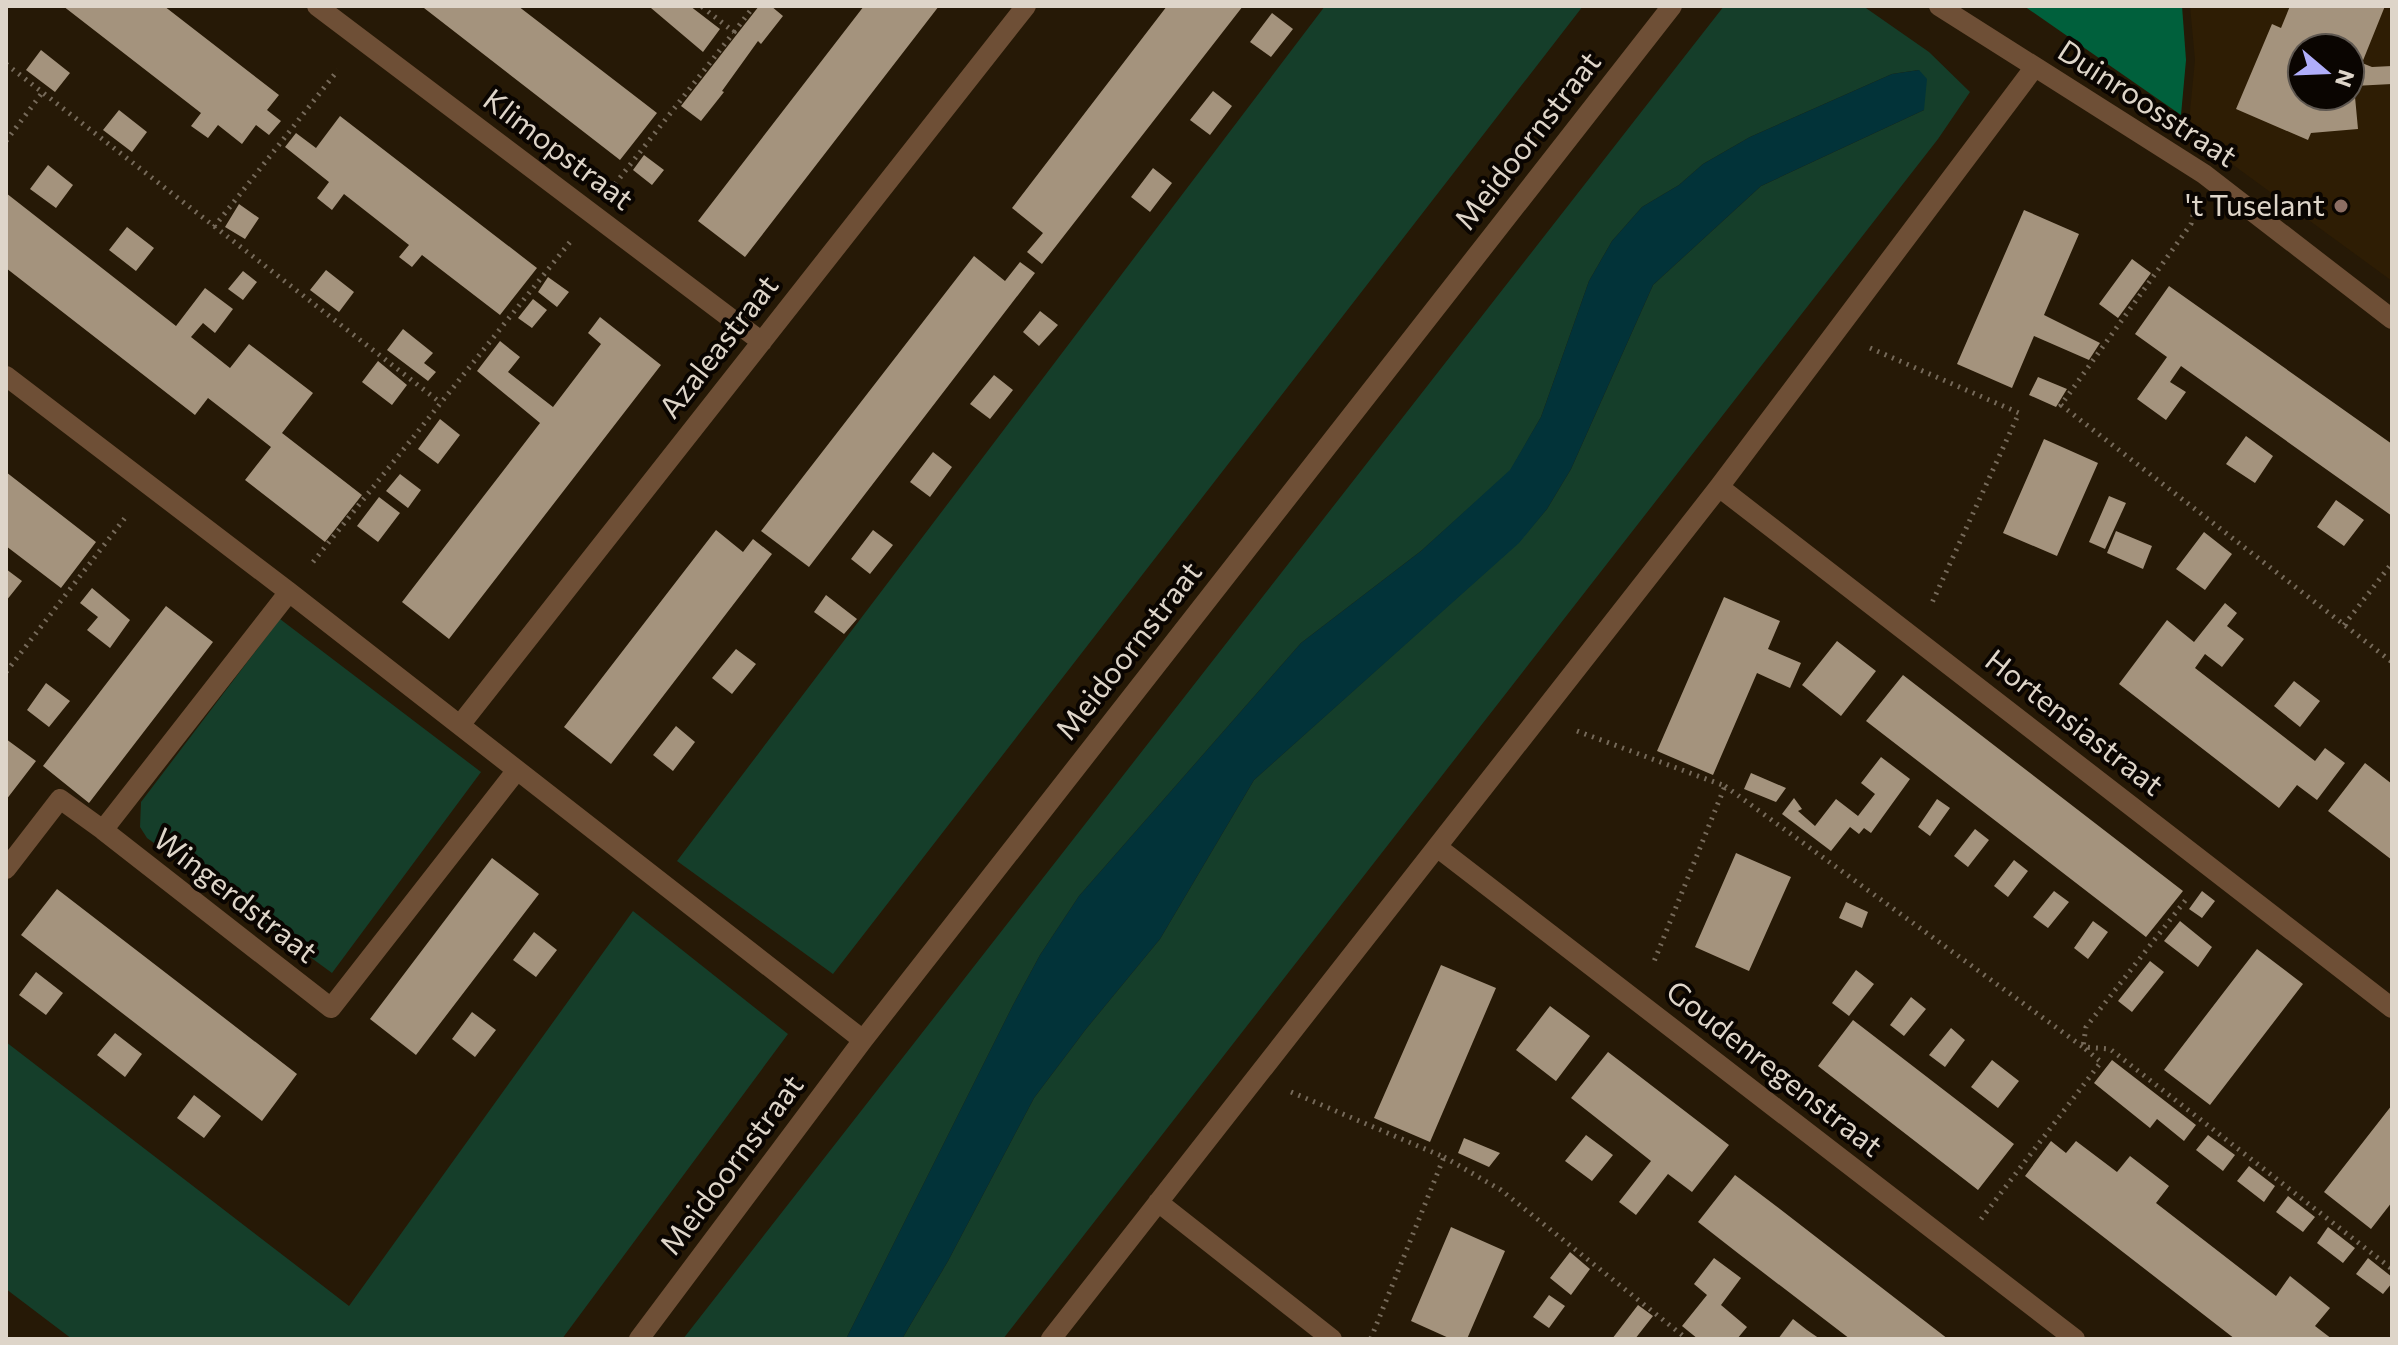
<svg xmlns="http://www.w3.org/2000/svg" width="2398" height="1345" font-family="Commissioner,sans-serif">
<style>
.built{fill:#2e1d04;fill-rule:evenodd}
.green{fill:#153e2a}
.forest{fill:#00603c}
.water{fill:#023339}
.building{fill:#a4937d;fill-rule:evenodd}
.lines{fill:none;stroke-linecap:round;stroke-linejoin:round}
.path{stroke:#766a5a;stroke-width:5;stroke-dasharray:2 6;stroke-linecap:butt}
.minor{stroke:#6e4f36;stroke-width:20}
.education-dot{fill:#8d6e63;stroke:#0a0501;stroke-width:3}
.labels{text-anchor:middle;stroke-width:8;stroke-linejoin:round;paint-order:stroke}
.street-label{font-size:30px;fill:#ded5c9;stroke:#0a0501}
.poi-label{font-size:30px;fill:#ded5c9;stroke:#0a0501;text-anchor:end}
</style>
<rect width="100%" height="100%" fill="#261906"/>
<path class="built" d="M2190,6h202v275l-204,-149 7,-72zM2302,48h48v48h-48z"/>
<path class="green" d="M1325,6h258l-750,968 -156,-113z
M1724,6h139l66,46 41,40 -32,47 -935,1200h-101l46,-78 86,-163 52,-69 74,-90 94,-159 264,-237 29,-34 24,-40 82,-184 108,-99 163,-76 -5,-40 -27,4 -142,63 -47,27 -24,21 -37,22 -30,34 -23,40 -48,136 -31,54 -89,80 -120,92 -222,253 -39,59 -27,50 -167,334h-163z
M280,619l201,153 -149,201 -185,-135 -7,-11 1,-25z
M633,911l155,123 -226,305h-490l-66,-50v-247l343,264z"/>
<path class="forest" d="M2024,6h158l4,54 -5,55z"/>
<path class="water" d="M1919,70l8,9 -3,31 -163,76 -108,99 -82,184 -24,40 -28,34 -265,237 -94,159 -74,90 -52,69 -86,163 -46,78h-56l167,-334 27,-50 39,-59 222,-253 120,-92 89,-81 31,-53 48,-136 23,-40 30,-34 37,-22 24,-21 47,-27 142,-63z"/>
<path class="building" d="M63,6h101l115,89 -12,15 14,11 -12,14 -13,-10 -14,19 -24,-19 -10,13 -17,-12 10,-13z
M425,6h93l139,107 -37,47 -196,-152z
M652,6h38l30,23 -17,23 -52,-44z
M759,6h12l12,10 -22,28 -3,-3 -36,50 2,1 -23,29 -20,-15z
M864,6h75l-194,251 -47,-36z
M1167,6h76l-201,258 -15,-12 16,-19 -31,-25z
M2290,6h95l-23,57 10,4 20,-1v18l-38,2 4,43 -47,4 -3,7 -72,-31 36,-85 9,4zM2302,48h48v48h-48z
M1272,13l21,16 -22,28 -21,-15z
M41,50l29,23 -15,19 -29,-22z
M1213,91l19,15 -22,29 -20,-15z
M119,110l28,22 -15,20 -29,-22z
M340,116l197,152 -37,47 -78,-60 -10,12 -13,-10 10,-12 -65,-51 -12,16 -15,-12 12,-16 -44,-35 11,-14 20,15z
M644,155l20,15 -12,15 -19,-15z
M48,165l25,20 -17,23 -26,-19z
M1153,168l19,15 -22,29 -19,-15z
M6,193l170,133 29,-38 28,21 -18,24 -12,-10 -12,14 39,31 19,-24 64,49 -31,40 80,62 -37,47 -80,-62 26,-33 -63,-49 -13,17 -189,-147z
M239,204l20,14 -14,21 -20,-12z
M2024,210l55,24 -35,81 56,28 -11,17 -55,-24 -22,52 -55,-24z
M127,227l27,21 -18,23 -27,-21z
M974,256l31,25 15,-19 15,11 -226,294 -48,-36z
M2132,259l19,14 -33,45 -19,-14z
M326,270l28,22 -15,20 -29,-22z
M243,271l14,11 -14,18 -15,-11z
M548,277l21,15 -12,15 -19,-15z
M2169,286l223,158v72l-211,-150 -11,16 16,10 -20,28 -29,-21 30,-42 -32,-23z
M533,299l14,11 -15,18 -14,-10z
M1040,311l18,14 -19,21 -16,-14z
M600,317l61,48 -212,274 -47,-37 138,-179 -63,-52 23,-30 20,16 -12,15 45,35 48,-63 -13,-11z
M403,329l30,24 -9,10 12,9 -8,9 -41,-31z
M378,361l29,24 -15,20 -30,-23z
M994,375l19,15 -23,29 -20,-15z
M2038,377l29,12 -11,18 -27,-12z
M440,419l20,16 -22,29 -20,-15z
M2246,436l27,20 -18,27 -29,-19z
M2044,439l54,24 -41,93 -54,-23z
M933,452l19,15 -22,30 -20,-15z
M6,472l90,70 -35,46 -55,-42z
M400,474l21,16 -13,18 -22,-17z
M2109,496l17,7 -21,46 -16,-7z
M379,497l21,16 -22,29 -21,-16z
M2336,500l28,20 -20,26 -27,-19z
M716,530l27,22 10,-13 19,15 -161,210 -47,-37z
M873,530l20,15 -23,29 -19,-15z
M2116,531l36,15 -9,23 -36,-16z
M2204,532l28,22 -27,36 -29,-21z
M6,569l16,12 -16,20z
M92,588l38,32 -20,28 -23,-18 11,-13 -18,-14z
M826,595l31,24 -13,15 -30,-22z
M1724,597l56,24 -12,28 33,14 -11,25 -33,-15 -44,102 -56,-24z
M2225,603l12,10 -10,13 17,13 -22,28 -17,-13 -10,14 120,93 10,-13 20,15 -28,37 -20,-15 -18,23 -160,-124 48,-64 27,22z
M166,606l47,36 -124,161 -46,-37z
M1837,641l39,30 -35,45 -39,-31z
M736,649l20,15 -24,30 -20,-16z
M1903,675l280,216 -37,46 -280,-216z
M2294,681l26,20 -20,26 -26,-21z
M46,683l24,18 -21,26 -22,-17z
M676,726l19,16 -22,29 -20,-16z
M6,739l30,22 -30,39z
M1881,757l29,22 -39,54 -7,-5 -5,6 -9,-7 -19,24 -49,-37 12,-16 8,11 -4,2 17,15 21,-27 22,17 17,-22 -14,-11z
M2365,763l27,21v76l-64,-49z
M1751,773l35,15 -10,14 -32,-13z
M1937,799l13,9 -20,28 -12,-9z
M1975,829l14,11 -21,27 -14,-11z
M1736,853l55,24 -42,94 -54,-24z
M492,858l47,36 -123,161 -46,-36z
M2014,860l14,11 -20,26 -14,-11z
M57,889l240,185 -35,47 -241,-186z
M2054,891l15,11 -21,26 -15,-11z
M2202,891l13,10 -13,17 -13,-9z
M1846,902l22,10 -6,16 -23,-10z
M2093,921l15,11 -20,27 -14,-11z
M2180,921l32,26 -14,20 -34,-26z
M534,932l23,18 -21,27 -23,-17z
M2257,949l46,35 -93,121 -46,-35z
M2150,961l14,11 -32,40 -14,-11z
M1441,965l55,23 -66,154 -56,-24z
M1856,970l18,14 -25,32 -17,-13z
M36,972l27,21 -17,22 -27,-20z
M1911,997l15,12 -22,27 -14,-11z
M1550,1006l40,30 -34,45 -40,-31z
M472,1012l24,18 -21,27 -23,-18z
M1853,1020l161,124 -36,46 -160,-124z
M1951,1028l14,12 -20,27 -16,-12z
M115,1033l27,21 -17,23 -28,-22z
M1608,1052l121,93 -37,47 -24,-18 -32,41 -17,-13 32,-41 -80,-63z
M1992,1060l27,21 -21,27 -27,-21z
M2112,1060l84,65 -12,16 -27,-22 -7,9 -56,-45z
M194,1095l27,21 -17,22 -27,-20z
M2392,1105v97l-21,27 -47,-37z
M1586,1135l27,20 -21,26 -27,-20z
M2208,1135l27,20 -12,16 -27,-21z
M1464,1138l36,15 -11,14 -31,-14z
M2051,1141l15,12 10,-12 41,31 13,-16 39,30 -13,17 120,93 14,-20 40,32 -15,18 17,13h-97l-210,-163z
M2249,1166l26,20 -11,16 -27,-21z
M1735,1175l41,31 172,133h-98l-111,-85 -41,-32z
M2288,1196l27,21 -12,15 -27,-20z
M1451,1227l54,24 -38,88h-16l-40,-18z
M2328,1227l27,21 -12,15 -26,-20z
M1570,1252l20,17 -19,26 -21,-17z
M1714,1258l27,20 -20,27 26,22 -10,12h-39l-16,-13 25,-31 -13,-11z
M2368,1258l24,19v6l-9,11 -27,-20z
M1549,1295l16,11 -16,22 -16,-11z
M1638,1305l15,11 -18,23h-23z
M1793,1319l14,11 13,9h-42z"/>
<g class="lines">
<path class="path" d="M734,32l20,-26
M6,64l435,339
M6,141l36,-48
M615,184l119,-152 -33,-26
M2193,215l-2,9 -130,181 331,257
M214,227l124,-157
M1870,348l149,65 -88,192
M313,562l257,-320
M2344,625l48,-62
M6,672l122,-158
M1577,731l148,55 -72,178
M1725,786l358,261 27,2 282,220
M1291,1092l153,65 -73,181
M1444,1157l57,33 186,149
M1981,1219l120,-157 -18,-15 3,-20 102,-130"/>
<path class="minor" d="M317,6l445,336
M1939,6l265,168 188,145
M6,376l283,216 574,448
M1719,487l673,521
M289,592l-186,238 228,178 186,-238
M460,725l566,-719
M1437,847l638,492
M6,869l54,-70 43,31
M1158,1202l174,137
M639,1339l224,-299 809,-1034
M1051,1339l668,-852 315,-419"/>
</g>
<circle class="education-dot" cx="2341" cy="206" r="8"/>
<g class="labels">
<g class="street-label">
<text transform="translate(2147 104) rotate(33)" y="10">Duinroosstraat</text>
<text transform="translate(1528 141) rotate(-52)" y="10">Meidoornstraat</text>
<text transform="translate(558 150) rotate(37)" y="10">Klimopstraat</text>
<text transform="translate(719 347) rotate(-52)" y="10">Azaleastraat</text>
<text transform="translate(1129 651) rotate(-52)" y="10">Meidoornstraat</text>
<text transform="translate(2074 723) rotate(38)" y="10">Hortensiastraat</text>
<text transform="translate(235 896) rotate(38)" y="10">Wingerdstraat</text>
<text transform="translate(1774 1069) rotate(38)" y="10">Goudenregenstraat</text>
<text transform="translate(732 1165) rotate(-53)" y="10">Meidoornstraat</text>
</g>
<g class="poi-label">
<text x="2325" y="216">'t Tuselant</text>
</g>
</g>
<rect width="2398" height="1345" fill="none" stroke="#ded5c9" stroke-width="16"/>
<g transform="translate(2326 72) rotate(109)"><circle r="38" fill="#0a0501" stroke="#5f5851" stroke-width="2"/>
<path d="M0-6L14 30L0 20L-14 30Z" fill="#b0aefa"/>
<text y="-12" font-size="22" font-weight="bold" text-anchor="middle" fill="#ded5c9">N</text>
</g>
</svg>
